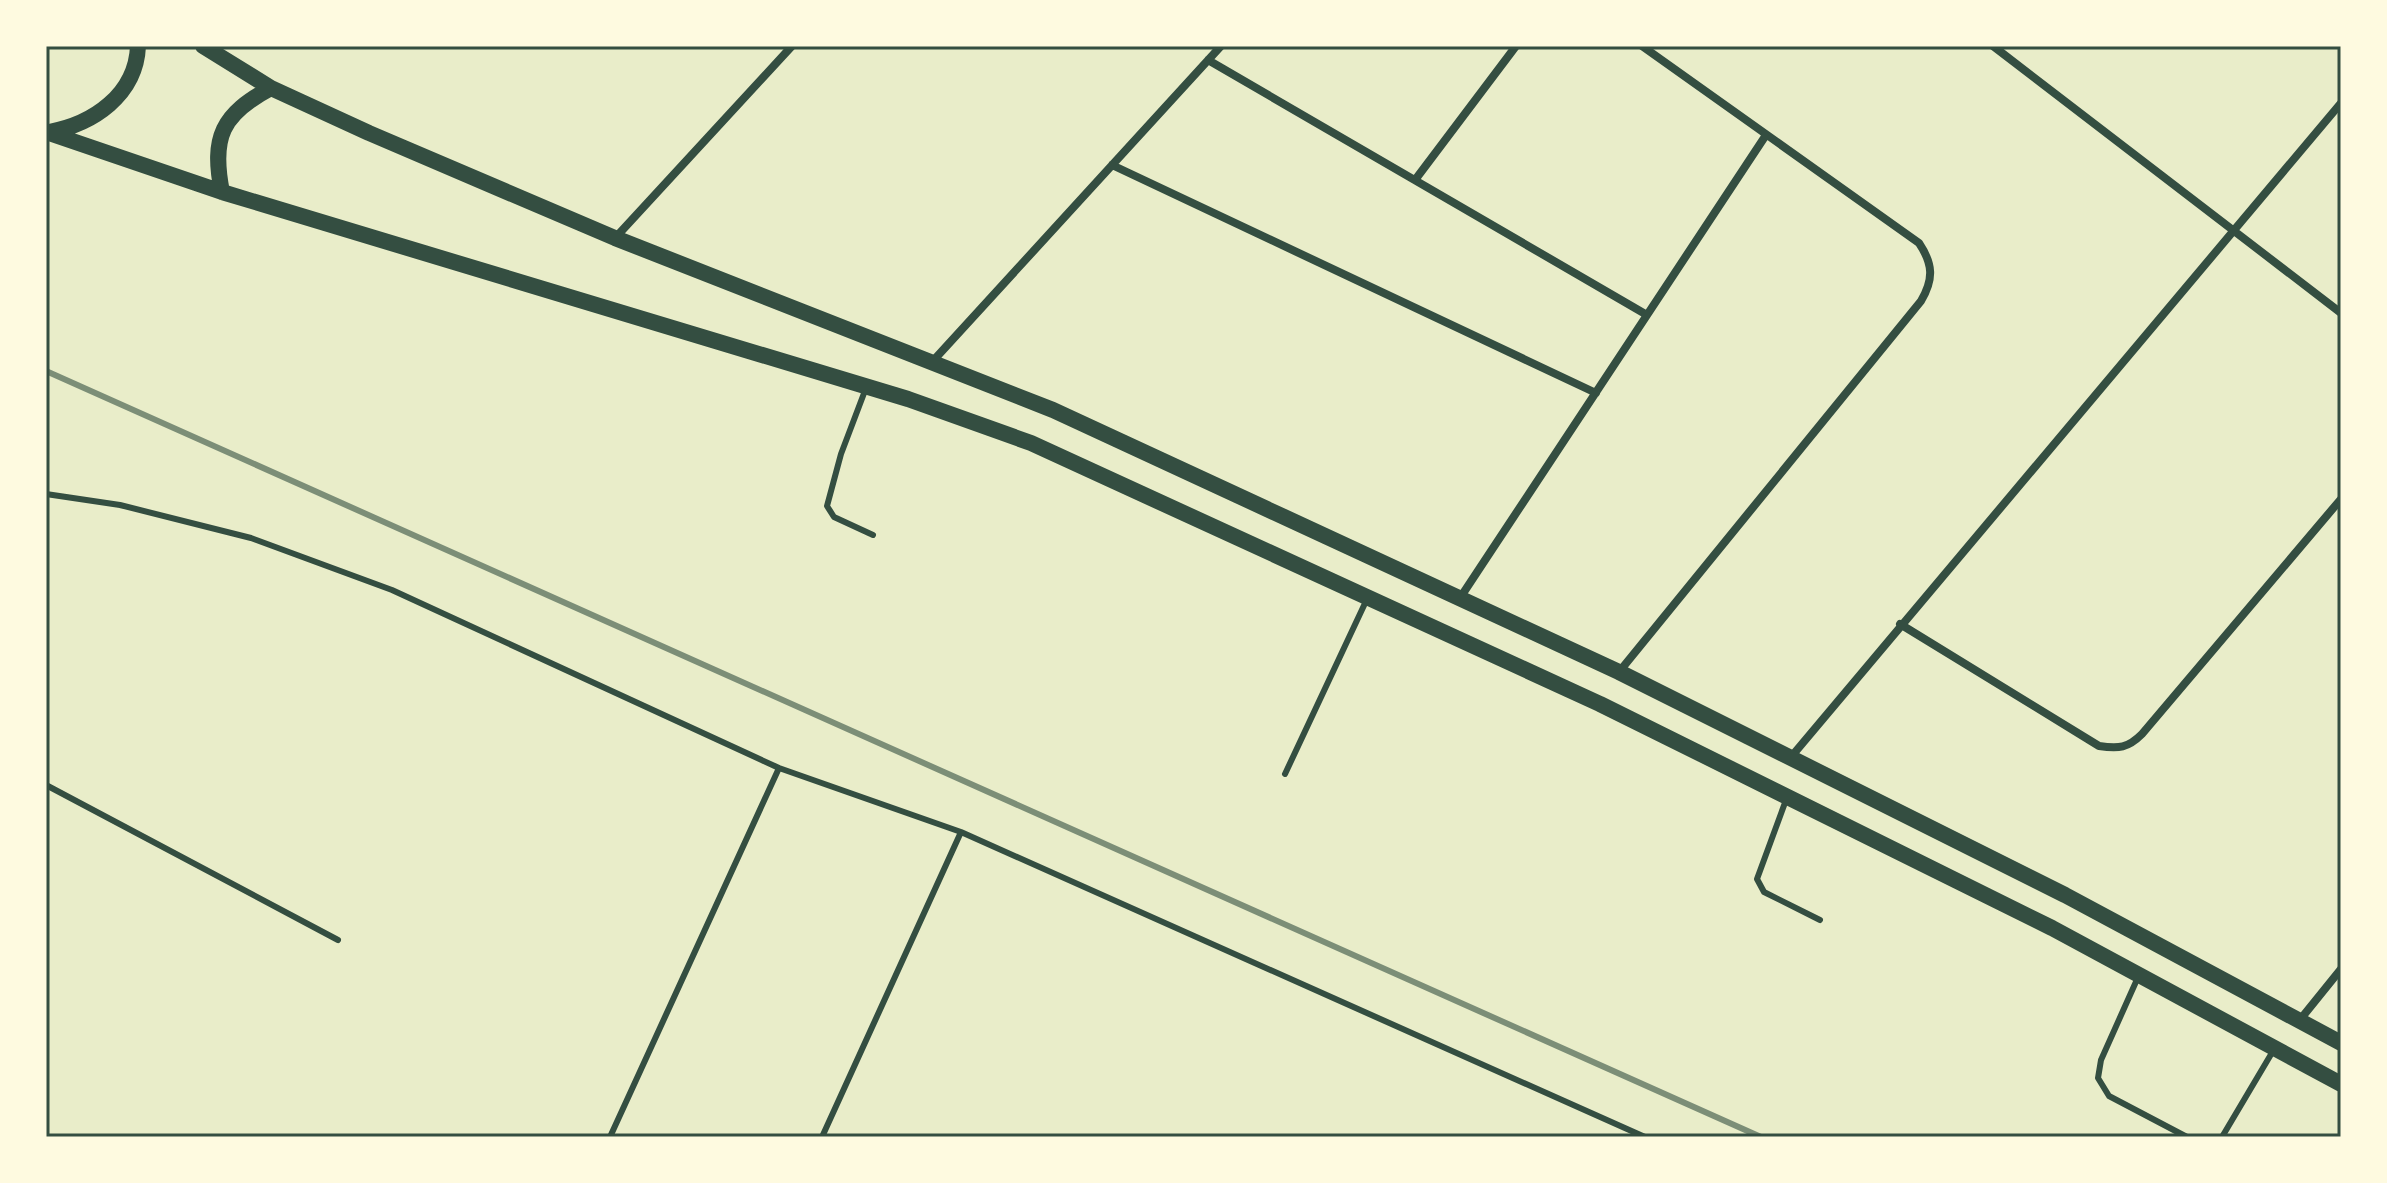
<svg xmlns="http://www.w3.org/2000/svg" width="2387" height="1183" font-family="Rubik,sans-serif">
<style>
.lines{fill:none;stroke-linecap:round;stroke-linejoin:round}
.service{stroke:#344e41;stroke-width:6}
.minor{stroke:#344e41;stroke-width:8}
.secondary{stroke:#344e41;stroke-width:16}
.rail{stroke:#7c8e77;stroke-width:6}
.neatline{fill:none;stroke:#344e41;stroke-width:3}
</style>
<rect width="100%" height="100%" fill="#e9edc9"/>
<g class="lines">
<path class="service" d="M866,388l-25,66 -14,52 7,11 39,18
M46,494l74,11 131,33 141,52 387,178 182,64 684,305
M1285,774l82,-175
M46,785l292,155
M1786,800l-29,79 7,13 56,28
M2139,975l-38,85 -3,18 11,18 78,41
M610,1137l169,-369
M822,1137l139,-305
M2222,1137l51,-86"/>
<path class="minor" d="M1993,46l348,267
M1208,60l439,255
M1112,165l484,228
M1415,180l101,-134
M616,237l176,-191
M932,362l289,-316
M1460,598l306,-463
M1900,624l199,122c20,3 29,2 43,-12l199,-235
M1619,672l302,-371c13,-22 12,-37 -2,-58l-277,-197
M1791,757l550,-654
M2299,1021l42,-52"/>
<path class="secondary" d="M203,46l68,42 98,45 246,105 438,172 566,262 446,223 276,148
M46,132l176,60 686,207 123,44 569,261 452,224 289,156
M49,132c44,-8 87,-37 89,-86
M222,192c-11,-55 0,-78 49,-104"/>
<path class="rail" d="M46,371l1715,766"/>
</g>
<rect width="2387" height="1183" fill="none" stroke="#fefae0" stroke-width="96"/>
<rect x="48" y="48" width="2291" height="1087" class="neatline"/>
</svg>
